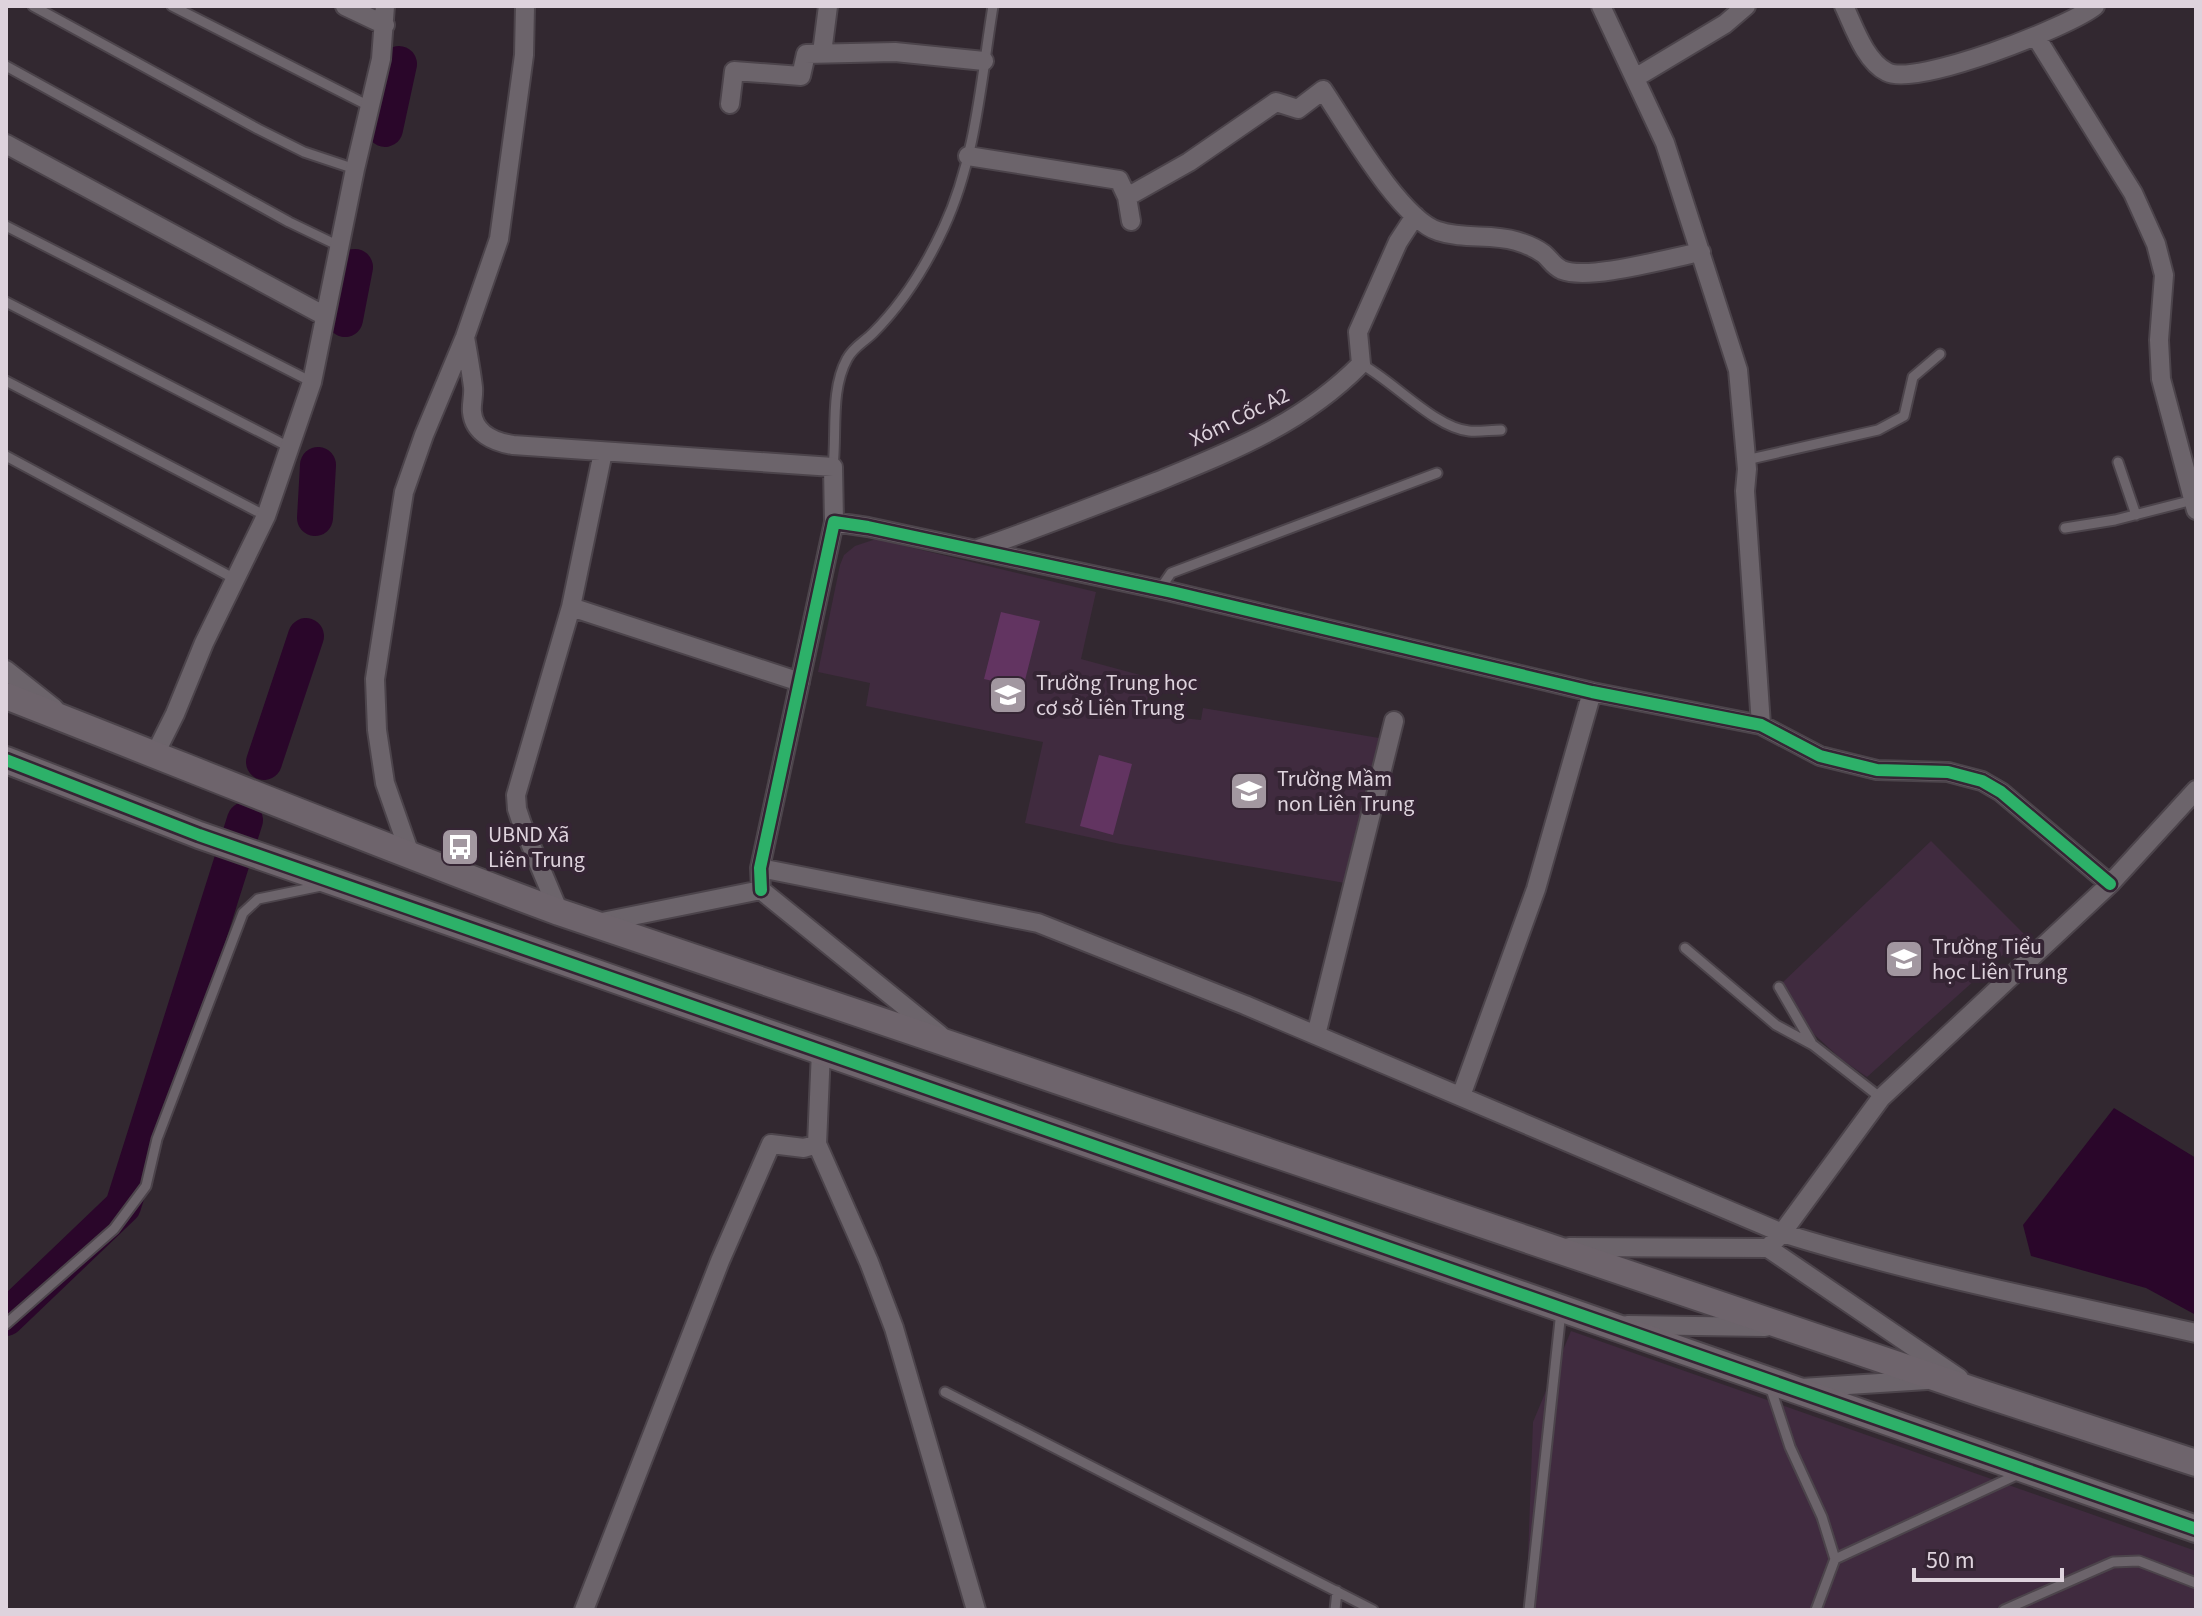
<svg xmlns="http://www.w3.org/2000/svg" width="2202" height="1616" font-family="'Source Sans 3',sans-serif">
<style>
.built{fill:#402b3f}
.green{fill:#623461}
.water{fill:#2a062a}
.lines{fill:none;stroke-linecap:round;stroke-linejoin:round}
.river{stroke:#2a062a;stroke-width:36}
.lane-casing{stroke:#4c444b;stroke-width:13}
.street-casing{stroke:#4c444b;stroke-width:22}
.secondary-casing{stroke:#4c444b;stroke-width:30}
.lane{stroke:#6c646b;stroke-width:9}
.street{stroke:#6c646b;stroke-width:18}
.secondary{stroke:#6e646c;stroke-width:26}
.cycleway-casing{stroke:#352534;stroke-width:17}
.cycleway{stroke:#2db169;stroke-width:12}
.labels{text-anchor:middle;stroke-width:8;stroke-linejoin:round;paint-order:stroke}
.street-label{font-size:22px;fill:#ded3dd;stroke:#352534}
.poi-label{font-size:22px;fill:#ded3dd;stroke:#352534;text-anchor:start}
</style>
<rect width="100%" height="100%" fill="#322830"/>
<path class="built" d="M876,539l220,53 -15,67 70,19 -6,36 56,6 2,-12 176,30 -34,145 -225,-39 -95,-21 18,-81 -177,-36 4,-23 -52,-11 22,-107 4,-10 11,-9z
M1931,841l94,94 -158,142 -26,-18 -36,-33 -23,-43z
M1571,1331l625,220v59h-670l7,-188z"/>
<path class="green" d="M1001,612l39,9 -17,67 -39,-9z
M1099,755l33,9 -19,71 -33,-9z"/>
<path class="water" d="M2114,1108l82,50v157l-50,-27 -115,-32 -8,-31z"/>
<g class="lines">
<path class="river" d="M385,129l14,-65
M345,319l10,-52
M315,518l3,-53
M264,762l42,-126
M6,1318l117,-112 122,-386"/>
<defs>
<path id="lane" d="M33,6l225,123 46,23 51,17
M172,6l199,101
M6,66l283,156 50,24
M6,226l306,156
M6,302l285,146
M1361,364c31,16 74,64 108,67 10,1 22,-1 32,-1
M6,381l260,135
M6,456l229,123
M1746,460l132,-30 26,-14 9,-39 27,-23
M2118,462l18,53
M833,467c4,-34 -3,-77 14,-108 6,-12 17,-17 26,-26 29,-29 54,-69 71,-106 32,-69 37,-147 49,-221
M2065,528l50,-8 78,-20
M1160,589l11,-16 266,-100
M1685,948l91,77 37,20 68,53
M1779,987l32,55
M6,1324l108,-95 32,-43 11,-47 86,-226 15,-14 63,-13
M1770,1386l20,61 32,70 13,42 -19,51
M945,1392l428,218
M1835,1559l186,-86
M1335,1610l2,-19
M1529,1610l32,-299
M2004,1610l109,-48 26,-1 57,22"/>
<path id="street" d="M345,6l40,19
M1601,6l64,137 73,227 9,99 -2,22 16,234
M1844,6c10,21 21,55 43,66 29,15 182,-45 208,-66
M2036,37l97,156 23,51 8,31 -5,65 2,39 35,131
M822,53l6,-47
M1635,78l90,-54 21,-18
M730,104l4,-33 67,5 5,-22 89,-2 89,9
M6,144l319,172
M968,156l151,24 8,17 62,-35 87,-60 22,7 25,-19c23,34 77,129 115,141 26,9 53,2 78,10 10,3 20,7 28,13 7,6 9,12 18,16 27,11 107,-12 139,-18
M1127,197l4,24
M465,337c3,17 6,34 8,50 1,9 -2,17 -1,25 2,21 22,30 41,33l320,22 1,55
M978,549c60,-21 119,-44 178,-67 76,-31 146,-58 205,-118l-3,-32 40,-90 17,-26
M571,607l229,75
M6,670l48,38
M155,754l20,-40 29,-71 62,-127 46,-134 43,-213 26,-110 4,-53
M2196,790l-86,94 -229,214 -99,135c135,42 275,69 414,100
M411,857l-26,-74 -8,-53 -2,-51 29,-187 20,-57 41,-98 34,-98 25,-184 1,-49
M760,868l278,55 207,82 537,228 -14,15 191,130
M761,890l-1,-22 74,-346 34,5 304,65 420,100 169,33 59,31 57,14 71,2 34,9 19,11 109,92
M559,912l-37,-88 -5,-15 -1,-14 55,-188 32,-155
M597,923l164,-33 179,145
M1316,1035l78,-314
M821,1051l-4,93 52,118 25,66 82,282
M1461,1096l75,-207 56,-197
M1569,1247l199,1
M1627,1325l138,2
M1801,1388l126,-8
M584,1610l136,-349 51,-117 33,4 13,-4"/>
<path id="secondary" d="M6,696c184,72 367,147 553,216l1422,481 215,70
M6,760l193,75 1997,694"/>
</defs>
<use href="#lane" class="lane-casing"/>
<use href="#street" class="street-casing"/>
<use href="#secondary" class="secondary-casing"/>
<use href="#lane" class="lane"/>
<use href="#street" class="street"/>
<use href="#secondary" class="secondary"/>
<defs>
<path id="cycleway" d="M6,760l193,75 1997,694
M761,890l-1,-22 74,-346 34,5 304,65 420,100 169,33 59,31 57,14 71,2 34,9 19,11 109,92"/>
</defs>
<use href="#cycleway" class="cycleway-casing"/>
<use href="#cycleway" class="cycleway"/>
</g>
<defs>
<symbol id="school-square" viewBox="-11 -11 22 22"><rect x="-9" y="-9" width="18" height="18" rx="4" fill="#a297a0" stroke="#352534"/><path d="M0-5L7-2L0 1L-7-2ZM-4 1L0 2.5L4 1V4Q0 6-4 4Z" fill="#fff"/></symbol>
<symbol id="bus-square" viewBox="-11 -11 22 22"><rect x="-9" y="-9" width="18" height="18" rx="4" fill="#a297a0" stroke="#352534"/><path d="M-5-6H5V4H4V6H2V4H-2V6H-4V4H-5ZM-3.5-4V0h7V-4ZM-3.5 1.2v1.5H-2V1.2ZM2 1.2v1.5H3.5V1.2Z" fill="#fff"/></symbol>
</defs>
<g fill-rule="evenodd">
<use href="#school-square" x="986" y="673" width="44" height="44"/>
<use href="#school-square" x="1227" y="769" width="44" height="44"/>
<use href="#bus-square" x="438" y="825" width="44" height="44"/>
<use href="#school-square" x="1882" y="937" width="44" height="44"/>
</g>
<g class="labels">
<g class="street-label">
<text transform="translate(1239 416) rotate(-26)" y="8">Xóm Cốc A2</text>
</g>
<g class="poi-label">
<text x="1036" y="690">Trường Trung học<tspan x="1036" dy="25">cơ sở Liên Trung</tspan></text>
<text x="1277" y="786">Trường Mầm<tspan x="1277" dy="25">non Liên Trung</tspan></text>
<text x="488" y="842">UBND Xã<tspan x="488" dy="25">Liên Trung</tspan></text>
<text x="1932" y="954">Trường Tiểu<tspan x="1932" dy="25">học Liên Trung</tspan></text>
</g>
</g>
<rect width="2202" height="1616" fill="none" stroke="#ded3dd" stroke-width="16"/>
<path d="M1914 1568v12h148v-12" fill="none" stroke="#ded3dd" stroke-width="4"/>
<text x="1926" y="1568" font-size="24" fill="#ded3dd" stroke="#352534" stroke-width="6" paint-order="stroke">50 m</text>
</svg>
